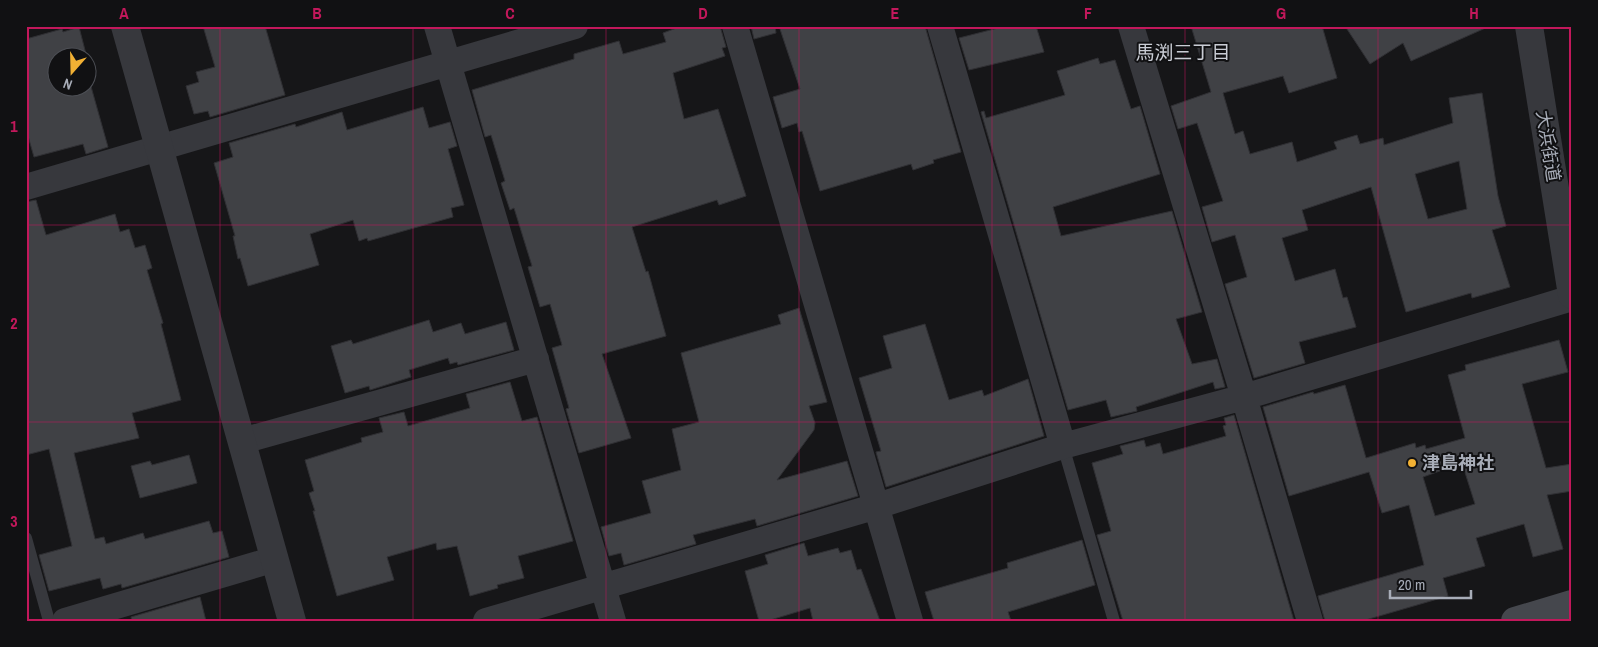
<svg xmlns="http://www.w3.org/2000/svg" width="1598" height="647" font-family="'Archivo Narrow','Noto Sans JP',sans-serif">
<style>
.building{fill:#404145;stroke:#303034;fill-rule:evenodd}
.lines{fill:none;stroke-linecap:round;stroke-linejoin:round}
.service{stroke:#37383d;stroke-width:12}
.minor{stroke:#37383d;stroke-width:26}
.tertiary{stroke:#37383d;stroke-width:28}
.secondary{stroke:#45474d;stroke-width:28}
.grid{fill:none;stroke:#c2185b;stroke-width:1;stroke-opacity:0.55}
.poi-dot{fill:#f2b134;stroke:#111113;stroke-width:2}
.labels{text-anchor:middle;stroke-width:4;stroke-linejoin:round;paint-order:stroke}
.street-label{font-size:18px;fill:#a8adb8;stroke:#111113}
.poi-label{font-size:18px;font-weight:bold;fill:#a8adb8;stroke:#111113;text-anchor:start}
.neighbourhood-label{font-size:19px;fill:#c9ccd4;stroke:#111113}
.neatline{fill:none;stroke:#c2185b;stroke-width:2}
.grid-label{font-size:16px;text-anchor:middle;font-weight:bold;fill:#c2185b}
</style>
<rect width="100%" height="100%" fill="#161618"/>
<path class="building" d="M203,26h62l20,69 -75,22 -2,-6 -14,3 -8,-28 13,-4 -3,-10 19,-5z
M682,26h38l6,21 -4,1 3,8 -52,17 11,46 34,-10 28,87 -27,9 -2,-5 -85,27 14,45 2,-1 18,65 -64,18 29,84 -52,15 -13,-44 3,-1 -17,-60 10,-3 -12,-41 -10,3 -12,-40 4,-1 -18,-58 -4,2 -9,-27 4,-2 -14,-46 -6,2 -13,-47 102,-31v-5l45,-13 4,13 43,-12 -3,-9z
M751,26h24l1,7 -22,6z
M779,26h146l36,126 -28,8 1,3 -21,7 -2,-6 -91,27 -18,-60 -3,1 -2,-9 -15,5 -9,-31 27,-8z
M1006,26h30l8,26 -75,18 -10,-32z
M1191,26h131l15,52 -48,15 -6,-17 -60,17 12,41 8,-3 7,23 42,-12 5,20 40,-13 -3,-7 23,-7 3,9 23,-6 1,7 69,-22 -4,-25 33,-5 16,103 8,30 -14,4 18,57 -38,11 -1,-5 -65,19 -35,-125 -69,23 6,20 -26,8 13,43 40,-12 8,29 4,-1 9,30 -57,15 6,21 -51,15 -29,-94 22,-7 -12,-42 -23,7 -10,-35 21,-6 -26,-78 -19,6 -7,-23 40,-14zM1459,161l8,48 -39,10 -13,-45z
M1345,26h145l-79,35 -8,-18 -33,21z
M79,27l8,31h-29v30h30v-30l6,24 -4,1 18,64 -22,7 -3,-10 -49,13 -8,-28v-90l36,-10 1,3z
M1098,58l2,6 15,-4 16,49 9,-3 20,68 -107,33 8,29 111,-25 30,101 -26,7 16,45 25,-5 8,28 -10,2 -2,-7 -77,25 1,4 -26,6 -5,-17 -38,10 -87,-298 3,-1 2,7 79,-23 -8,-24z
M423,107l6,21 21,-6 7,24 -9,3 16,56 -13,3 2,9 -85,24 -1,-3 -8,3 -6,-21 -43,14 9,31 -71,21 -8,-28 -2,1 -5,-23h2l-21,-73 19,-6 -4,-14 66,-19 1,3 46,-15 5,18z
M36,200l10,35 69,-21 5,18 9,-3 6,19 10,-3 7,23 -5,2 16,53 -2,1 20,76 -49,13 7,25 -65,15 21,86 9,-2 2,7 37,-11 2,6 64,-18 4,12 9,-2 7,26 -107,31 -1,-4 -18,5 -3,-11 -51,13 -10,-36 33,-9 -23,-97 -23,6v-253z
M799,308l28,94 -18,4 6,17 -1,7 -37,50 70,-19 11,35 -101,30 -2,-7 -62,16 3,9 -72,21 -3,-12 -12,3 -8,-29 50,-14 -9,-32 39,-11 -9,-41 27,-7 -18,-69 100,-29 -3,-9z
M429,320l4,12 28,-9 4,11 41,-12 8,28 -56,15 -1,-3 -7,2 -2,-6 -39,12 2,7 -41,13 -1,-4 -24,7 -14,-47 20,-6 2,4z
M925,324l24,76 33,-10 2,6 44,-17 16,57 -158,51 -10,-35 5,-1 -22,-73 33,-10 -9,-32z
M1559,340l9,32 -46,12 24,84 26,-4v27l-25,4 16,54 -30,8 -9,-33 -48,14 9,28 -42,12 5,18 -86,25h-37l-7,-25 106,-31 -15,-60 -27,8 -13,-41 -80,24 -26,-89 50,-15 1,2 31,-9 21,73 49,-15 1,5 9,-3 1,4 39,-11 -17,-63 18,-5 -1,-5zM1462,463l13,41 -40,12 -12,-39z
M510,382l12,39 15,-4 36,124 -55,15 6,22 -27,7 1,3 -28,8 -13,-50 -20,4 -1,-7 -49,14 7,23 -57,16 -24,-85h2l-6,-18 5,-2 -9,-31 57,-18 -1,-4 22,-6 -4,-14 25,-6 4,14 62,-18 -4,-14z
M1234,415l60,206h-171l-26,-86 14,-4 -19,-68 31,-9 -3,-8 24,-6 2,7 14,-4 3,11 63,-18 -3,-10 3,-1 -2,-7z
M189,455l8,28 -57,15 -9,-32 19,-5 2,4z
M1082,540l13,45 -87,27 3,9h-77l-9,-29 83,-24 -1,-5z
M804,543l4,13 30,-8 2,5 11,-3 6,20 4,-1 19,52h-67l-3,-13 -43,13h-8l-14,-50 23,-7 -3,-9z
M200,597l6,24h-74l-1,-4z"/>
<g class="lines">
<path class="service" d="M1063,446l51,175
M26,538l23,83"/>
<path class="minor" d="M437,26l176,595
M735,26l175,595
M940,26l123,420
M1131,26l113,371 66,224
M26,187l549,-161
M242,441l294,-82
M65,621l210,-62
M486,621l391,-115 186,-60 181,-49 328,-99"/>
<path class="tertiary" d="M125,26l167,595
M1529,26l43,269"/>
<path class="secondary" d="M1515,621l57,-17"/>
</g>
<path class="grid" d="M220,26v595M413,26v595M606,26v595M799,26v595M992,26v595M1185,26v595M1378,26v595M26,225h1546M26,422h1546"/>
<circle class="poi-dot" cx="1412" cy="463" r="5"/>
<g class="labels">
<g class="street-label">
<text transform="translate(1548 146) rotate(81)" y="6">大浜街道</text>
</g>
<g class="poi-label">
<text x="1422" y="469">津島神社</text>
</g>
<g class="neighbourhood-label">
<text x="1183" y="59">馬渕三丁目</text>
</g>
</g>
<rect width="1598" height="647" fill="none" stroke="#111113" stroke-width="55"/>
<g transform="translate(72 72) rotate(200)"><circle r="24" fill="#111113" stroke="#4d4f55"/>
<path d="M0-4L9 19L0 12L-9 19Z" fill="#f2b134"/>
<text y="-8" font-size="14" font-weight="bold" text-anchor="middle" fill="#a8adb8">N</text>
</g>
<path d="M1390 590v8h81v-8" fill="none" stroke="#a8adb8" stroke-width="2.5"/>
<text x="1398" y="590" font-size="15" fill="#a8adb8" stroke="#111113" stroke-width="4" paint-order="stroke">20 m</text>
<rect x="28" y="28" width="1542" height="592" class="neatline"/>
<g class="grid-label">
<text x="124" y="19">A</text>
<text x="317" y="19">B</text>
<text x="510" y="19">C</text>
<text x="703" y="19">D</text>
<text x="895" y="19">E</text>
<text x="1088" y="19">F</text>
<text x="1281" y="19">G</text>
<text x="1474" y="19">H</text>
<text x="14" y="132">1</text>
<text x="14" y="329">2</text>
<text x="14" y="527">3</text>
</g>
</svg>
